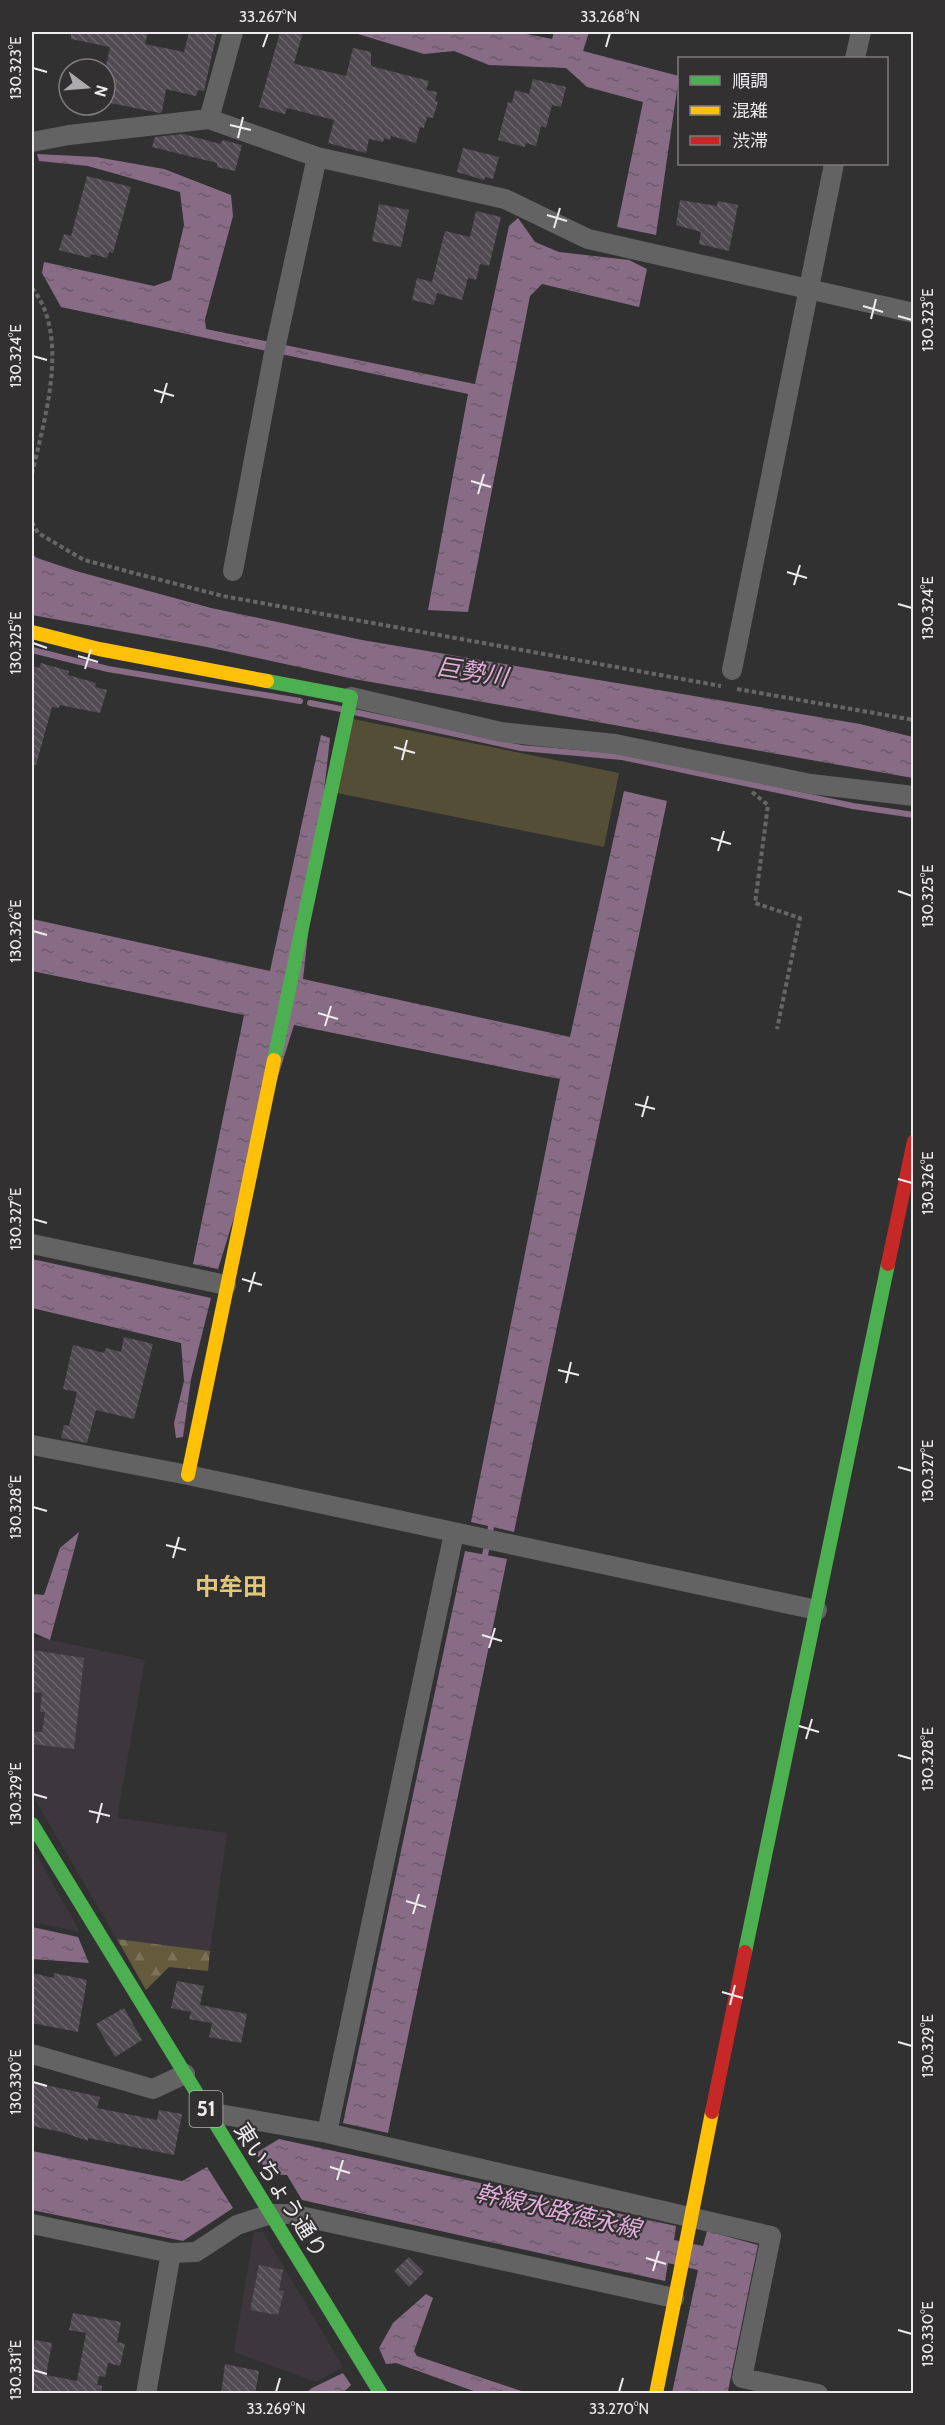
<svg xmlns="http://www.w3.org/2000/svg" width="945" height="2425" font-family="Cabin,'Noto Sans JP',sans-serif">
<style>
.built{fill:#3e363d}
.green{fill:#554e37}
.forest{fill:url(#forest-firs)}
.water{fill:url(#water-ripples)}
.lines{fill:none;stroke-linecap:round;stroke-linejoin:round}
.stream{stroke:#886c85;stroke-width:6}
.building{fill:url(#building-back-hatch)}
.path{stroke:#676666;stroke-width:4;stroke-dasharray:4.5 3;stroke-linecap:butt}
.street{stroke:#636363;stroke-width:20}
.fast{stroke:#4caf50;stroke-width:14}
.slow{stroke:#ffc107;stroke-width:14}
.jam{stroke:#c62828;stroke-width:14}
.ticks{fill:none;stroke:#edebed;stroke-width:2}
.labels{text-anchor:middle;stroke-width:4.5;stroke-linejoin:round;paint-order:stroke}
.shield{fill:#333032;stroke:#b5b3b5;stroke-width:1.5}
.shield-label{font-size:21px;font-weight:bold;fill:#edebed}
.street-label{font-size:22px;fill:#edebed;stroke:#333032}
.water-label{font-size:24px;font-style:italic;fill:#e1addb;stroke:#333032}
.neighbourhood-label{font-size:24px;font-weight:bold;fill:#dfc77b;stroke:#333032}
.neatline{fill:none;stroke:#edebed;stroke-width:2}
.ticks-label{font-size:15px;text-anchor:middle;fill:#edebed}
</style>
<defs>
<pattern id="forest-firs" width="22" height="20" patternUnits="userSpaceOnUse" patternTransform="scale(1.5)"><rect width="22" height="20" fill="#645b3c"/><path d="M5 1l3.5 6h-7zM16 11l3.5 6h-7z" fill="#7a7358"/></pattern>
<pattern id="water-ripples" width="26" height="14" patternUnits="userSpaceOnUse" patternTransform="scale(1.5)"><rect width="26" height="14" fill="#886c85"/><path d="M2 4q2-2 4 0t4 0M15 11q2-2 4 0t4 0" fill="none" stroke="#6b5b69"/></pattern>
<pattern id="building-back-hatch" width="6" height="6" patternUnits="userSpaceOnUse" patternTransform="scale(1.5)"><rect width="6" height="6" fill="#504b50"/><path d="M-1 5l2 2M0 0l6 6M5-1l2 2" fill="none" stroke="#6a656a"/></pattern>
</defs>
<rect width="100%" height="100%" fill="#323132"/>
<path class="built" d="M32,1636l113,24 -28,158 110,15 -17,118 -93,-12 -85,-144z
M32,1847l48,85 -48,-10z
M254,2232h9l80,135 -27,15 -82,-30z"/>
<path class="green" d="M353,719l266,54 -15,74 -267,-54z"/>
<path class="forest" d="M117,1939l93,12 -2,20 -39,-4 -23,23z"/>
<path class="water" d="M355,32h161l36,7 2,-7h35l-6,19 96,25 -23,159 -39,-8 26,-125 -56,-15 -21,-19 -77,-3 -35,-14 -30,3 -66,-20z
M37,154l59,3 68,12 67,26 2,21 -28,103 1,10 269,55 34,-158 9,-8 17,24 24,10 70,8 18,9 -8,38 -97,-23 -12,12 -62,316 -40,-2 40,-216 -407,-87 -19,-34 2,-11 110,24 17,-6 13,-55 -4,-33 -92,-26 -49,-5z
M32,554l5,4 39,13 135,37 151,32 498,84 53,13v41l-559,-99 -147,-32 -175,-32z
M321,735l9,3 -27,241 267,58 54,-246 43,10 -153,731 -43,-10 89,-443 -266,-54 -76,244 -25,-5 51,-249 -212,-44v-52l238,52z
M32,1259l179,39 -20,81 -8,58 -7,1 -2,-15 10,-42 -3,-38 -149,-35z
M79,1532l-29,108 -18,-8v-38l12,1 16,-47z
M465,1551l42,8 -119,574 -45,-10z
M32,1927l46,10 11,26 -57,-4z
M279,2139l397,87 -2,14 29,6 4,-15 51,14 -30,146 13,2h-69l26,-123 -30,-7 -3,18 -363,-81 -15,-25 -19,-1 -12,-21z
M32,2151l150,30 25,-14 26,41 -50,33 -151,-31z
M426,2294l7,4 -19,53 3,5 110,37h-48l-83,-30 -10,1 -7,-16 14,-25z
M343,2373l8,12 -8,8h-37l6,-5z"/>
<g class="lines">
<path class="stream" d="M32,650l76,19 192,32
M310,703l31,6
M354,712l167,36 101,9 231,49 61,9
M485,1555l6,-28"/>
</g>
<path class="building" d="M71,32h77l-3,12 39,8 5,-20h28l-13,59 -6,-1 -2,6 -30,-7 -4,23 -2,1 -55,-11v-31l5,-24 -39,-8z
M280,32h23l-9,31 5,2 47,11 7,-28 18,4v14l58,15 -3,9 11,2 -2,9 3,1 -5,16 -6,-1 -3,11 -4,-1 -4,16 -25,-7 -1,4 -6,-2 -1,4 -14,-3 -3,14 -38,-10 6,-23 -47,-12 -2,6 -26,-7z
M533,79l33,8 -5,20 -9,-2 -6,23 -5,-2 -5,20 -10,-3 -1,4 -27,-7 10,-38 4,1 3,-13 14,4z
M183,134l37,10 3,-4 19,5 -7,26 -18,-4v-4l-65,-16 3,-10z
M463,148l36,9 -6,22 -8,-2 -1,3 -27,-8z
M87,176l44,11 -18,66 -4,-1 -2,6 -16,-4 -1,4 -31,-8 5,-16 7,2z
M680,200l37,6 1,-5 20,4 -9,46 -30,-7 2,-12 -25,-7z
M379,204l30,6 -8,37 -29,-6z
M476,211l25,6 -12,49 -9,-2 -4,16 -8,-2 -6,22 -25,-7 -3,12 -22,-5 5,-22 15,4 13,-51 25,6z
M41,663l28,8 -1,4 28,8 -1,4 12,3 -7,23 -40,-8 -1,3 -7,-1 -16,58 -4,-1v-98l7,2z
M124,1337l29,7 -19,75 -38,-9 -9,33 -26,-5 3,-13 5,1 8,-34 -14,-3 10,-44 31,8 2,-5 15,4z
M32,1650l52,8 -10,91 -42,-5v-12h10l3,-20h-5l2,-19 -10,-1z
M32,1973l22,5v-5l33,7 -9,52 -46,-9z
M177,1981l27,5 -4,19 47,9 -6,29 -32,-6 3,-14 -23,-4 2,-7 -20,-4z
M124,2008l18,32 -27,17 -19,-33z
M32,2082l68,15 -3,11 60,12 2,-10 23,4 -8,41 -86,-17v3l-26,-9 -30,-6z
M409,2257l15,15 -15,15 -15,-16z
M259,2265l24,5 -4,20 5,1 -6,24 -28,-5z
M73,2313l48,9 -4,20 8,2 -5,22 -12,-3 -3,14 -6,-1 -2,9 5,1 -1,8h-69v-39l3,-15 17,3 -6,32 31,6 9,-48 -17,-3z
M225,2364l34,7 -4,23h-34z"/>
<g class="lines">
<path class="path" d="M32,288c39,48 12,132 0,186
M32,522l6,11 46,27 139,36 498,90
M737,689l177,31
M752,792l16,13 -13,98 45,15 -23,111"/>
<path class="street" d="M855,58l6,-26
M209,119l24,-87
M32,142l37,-7 140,-16 108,38 188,42 83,40 326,74
M233,571l40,-213 44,-201
M732,670l102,-506
M351,697l150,35 114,12 196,40 103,12
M32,1244l194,41
M32,1445l156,30 629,135
M32,2054l121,35 32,-15
M208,2112l119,21 444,103 -29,142 76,16
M327,2133l127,-600
M32,2224l139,29 25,-1 41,-27 34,-11h20l383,84
M146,2394l25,-141"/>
<path class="fast" d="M267,681l84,16 -77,363
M32,1824l349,570
M745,1952l143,-688"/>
<path class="slow" d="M32,632l67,17 168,32
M188,1475l86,-415
M656,2394l56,-282"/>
<path class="jam" d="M888,1264l26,-123
M712,2112l33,-160"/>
</g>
<path class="ticks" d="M263,47l5,-14M606,47l4,-14M33,68l14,4M230,125l21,5M238,138l5,-21M547,215l20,6M554,228l6,-20M863,306l20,6M898,316l14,4M871,319l5,-20M33,356l14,4M154,390l20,6M161,403l6,-20M471,481l20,6M478,494l6,-20M787,572l20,6M794,585l6,-20M898,604l14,4M33,643l14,5M78,656l20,6M85,669l6,-20M394,747l21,6M402,760l5,-20M711,838l20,6M718,851l6,-20M898,891l14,5M33,931l14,4M318,1013l20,6M325,1026l6,-20M635,1104l20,5M642,1117l6,-21M898,1179l14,4M33,1219l14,4M242,1279l20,6M249,1292l6,-20M558,1370l21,5M566,1383l5,-21M898,1467l14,4M33,1507l14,4M166,1545l20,5M173,1558l6,-21M482,1635l20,6M489,1648l6,-20M799,1726l20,6M806,1739l6,-20M898,1755l14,4M33,1794l14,4M89,1811l21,5M97,1823l5,-20M406,1901l20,6M413,1914l6,-20M722,1992l21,6M730,2005l5,-20M898,2042l14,4M33,2082l14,4M330,2167l20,6M337,2180l6,-20M646,2258l20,6M653,2271l6,-20M898,2330l14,4M33,2370l14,4M276,2392l4,-14M619,2392l4,-14"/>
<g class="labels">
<rect class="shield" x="189.5" y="2091" width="33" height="36" rx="4.5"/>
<g class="shield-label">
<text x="206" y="2116">51</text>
</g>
<g class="street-label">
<text transform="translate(281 2190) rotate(58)" y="8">東いちょう通り</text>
</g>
<g class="water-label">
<text transform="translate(472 672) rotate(9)" y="8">巨勢川</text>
<text transform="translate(558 2211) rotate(13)" y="8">幹線水路徳永線</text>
</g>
<g class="neighbourhood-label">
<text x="231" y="1595">中牟田</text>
</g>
</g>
<rect width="945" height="2425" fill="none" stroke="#333032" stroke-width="66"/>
<rect x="678" y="57" width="210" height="108" fill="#333032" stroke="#7d7b7d" stroke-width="1.5"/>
<rect x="690" y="76" width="30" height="9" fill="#4caf50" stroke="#7d7b7d" stroke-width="1.5"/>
<text x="732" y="87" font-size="18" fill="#edebed">順調</text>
<rect x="690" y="106" width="30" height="9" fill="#ffc107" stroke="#7d7b7d" stroke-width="1.5"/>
<text x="732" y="117" font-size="18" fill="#edebed">混雑</text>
<rect x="690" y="136" width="30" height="9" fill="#c62828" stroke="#7d7b7d" stroke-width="1.5"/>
<text x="732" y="147" font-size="18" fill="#edebed">渋滞</text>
<g transform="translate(87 87) rotate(106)"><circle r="28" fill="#333032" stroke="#7d7b7d" stroke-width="1.5"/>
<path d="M0-4.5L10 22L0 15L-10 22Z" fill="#acaaac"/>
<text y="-9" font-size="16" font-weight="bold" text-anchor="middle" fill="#edebed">N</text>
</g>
<rect x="33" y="33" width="879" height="2359" class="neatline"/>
<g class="ticks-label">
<text x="268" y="22">33.267°N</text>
<text x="610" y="22">33.268°N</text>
<text transform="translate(16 68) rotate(-90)" y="5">130.323°E</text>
<text transform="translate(928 320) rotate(-90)" y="5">130.323°E</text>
<text transform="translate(16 356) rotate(-90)" y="5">130.324°E</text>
<text transform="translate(928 608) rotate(-90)" y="5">130.324°E</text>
<text transform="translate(16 643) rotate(-90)" y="5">130.325°E</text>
<text transform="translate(928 896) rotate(-90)" y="5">130.325°E</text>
<text transform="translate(16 931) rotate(-90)" y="5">130.326°E</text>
<text transform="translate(928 1183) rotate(-90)" y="5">130.326°E</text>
<text transform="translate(16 1219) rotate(-90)" y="5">130.327°E</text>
<text transform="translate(928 1471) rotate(-90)" y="5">130.327°E</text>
<text transform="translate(16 1507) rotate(-90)" y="5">130.328°E</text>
<text transform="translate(928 1759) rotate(-90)" y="5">130.328°E</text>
<text transform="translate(16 1794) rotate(-90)" y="5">130.329°E</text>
<text transform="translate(928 2046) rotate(-90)" y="5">130.329°E</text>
<text transform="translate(16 2082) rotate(-90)" y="5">130.330°E</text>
<text transform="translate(928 2334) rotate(-90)" y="5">130.330°E</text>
<text transform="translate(16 2370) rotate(-90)" y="5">130.331°E</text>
<text x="276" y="2414">33.269°N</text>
<text x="619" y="2414">33.270°N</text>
</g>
</svg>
